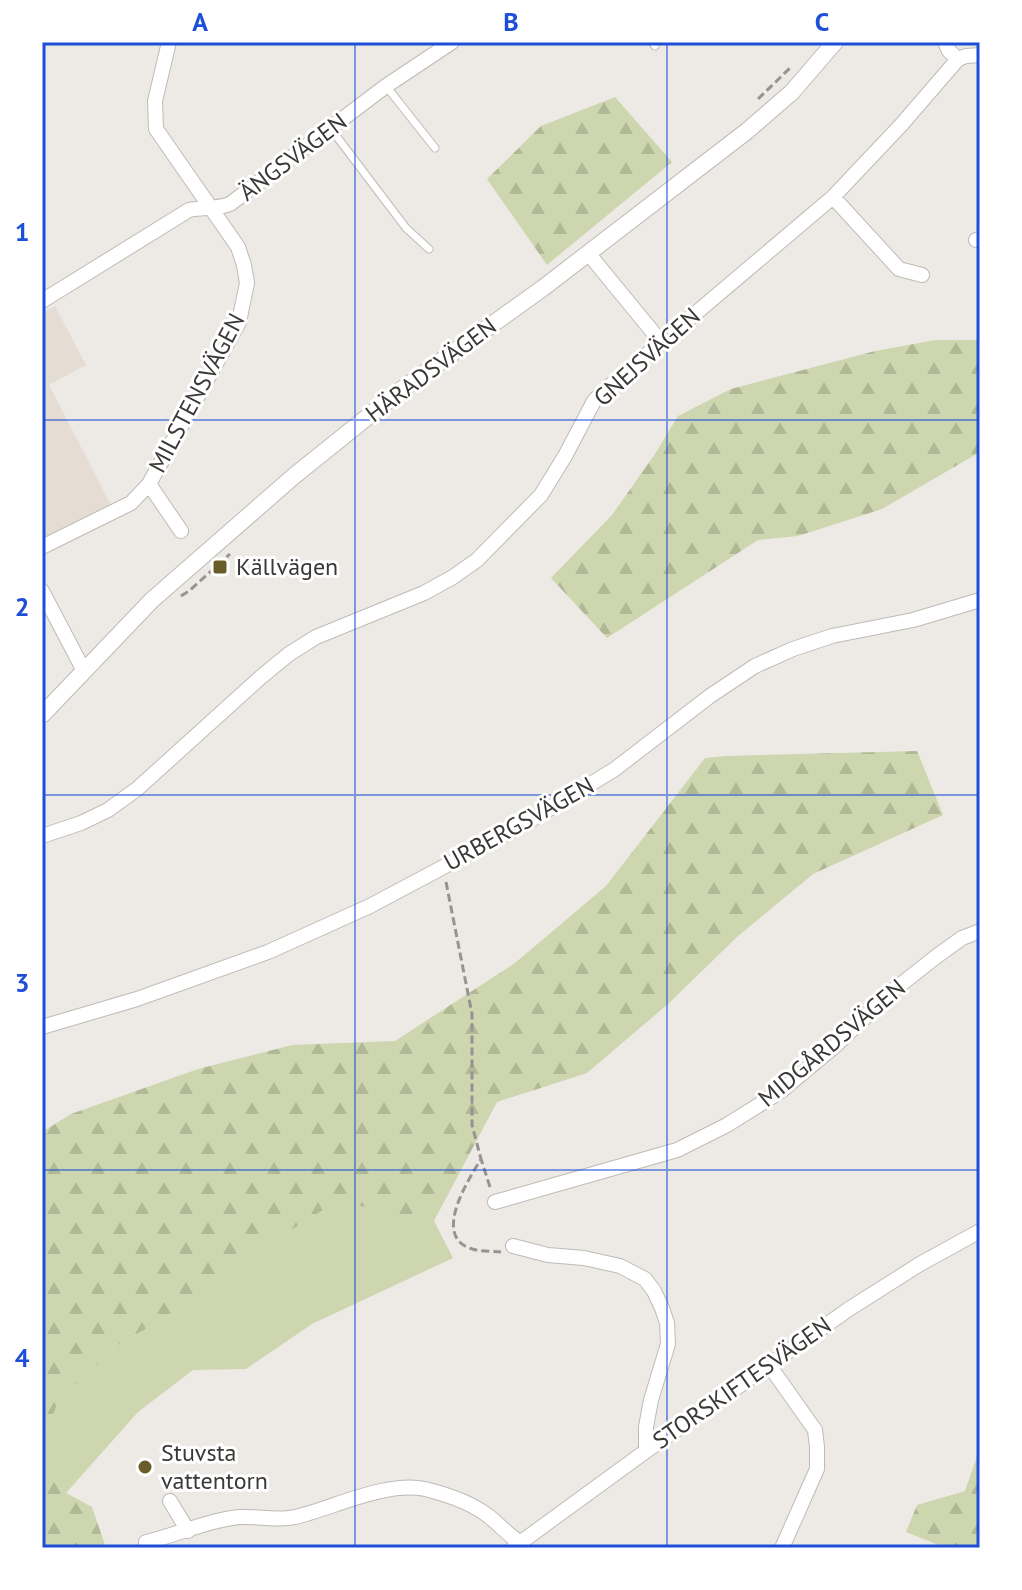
<svg xmlns="http://www.w3.org/2000/svg" width="1022" height="1590" font-family="'PT Sans',sans-serif">
<style>
.built{fill:#e5dcd3}
.green{fill:#cdd6ae}
.forest{fill:url(#forest-firs)}
.lines{fill:none;stroke-linecap:round;stroke-linejoin:round}
.service-casing{stroke:#bebbb7;stroke-width:9}
.minor-casing{stroke:#bebbb7;stroke-width:16}
.tertiary-casing{stroke:#bebbb7;stroke-width:18}
.path{stroke:#969390;stroke-width:3;stroke-dasharray:8 4;stroke-linecap:butt}
.service{stroke:#fff;stroke-width:7}
.minor{stroke:#fff;stroke-width:14}
.tertiary{stroke:#fff;stroke-width:16}
.grid{fill:none;stroke:#1d4ed8;stroke-width:2;stroke-opacity:0.55}
.poi-dot{fill:#6a5c29;stroke:#fff;stroke-width:3}
.labels{text-anchor:middle;stroke-width:6;stroke-linejoin:round;paint-order:stroke}
.street-label{font-size:24px;fill:#393836;stroke:#fff}
.poi-label{font-size:24px;fill:#393836;stroke:#fff;text-anchor:start}
.neatline{fill:none;stroke:#1d4ed8;stroke-width:3}
.grid-label{font-size:26px;text-anchor:middle;font-weight:bold;fill:#1d4ed8}
</style>
<defs>
<pattern id="forest-firs" width="22" height="20" patternUnits="userSpaceOnUse" patternTransform="scale(2)"><rect width="22" height="20" fill="#cdd6ae"/><path d="M5 1l3.5 6h-7zM16 11l3.5 6h-7z" fill="#b1b896"/></pattern>
</defs>
<rect width="100%" height="100%" fill="#edeae6"/>
<path class="built" d="M55,306l31,59 -37,20 64,124 -71,37v-233z"/>
<path class="green" d="M337,1200l97,21 19,37 -141,66 -66,45 -53,1 -55,42 -72,81 -24,-27v-22l17,-45 63,-57 76,-42 93,-70z"/>
<path class="forest" d="M615,97l57,65 -125,103 -60,-86 54,-53z
M936,340h44v112l-98,57 -84,27 -40,4 -151,98 -56,-60 61,-63 43,-61 23,-38 53,-27 144,-38z
M917,751l26,64 -130,59 -76,63 -69,67 -81,69 -90,29 -63,119 -97,-20 -46,29 -93,70 -76,42 -63,57 -17,45v-312l29,-18 127,-45 94,-24 103,-4 120,-78 91,-77 99,-128 21,-2z
M980,1448v100h-34l-40,-16 11,-27 48,-14z
M42,1466l24,27 26,14 14,41h-64z"/>
<g class="lines">
<defs>
<path id="service" d="M652,42l3,4
M386,86l49,62
M331,129l75,99 23,21"/>
<path id="minor" d="M945,42l4,9 9,8
M833,197l66,72 23,6
M976,240l4,-1
M588,253l73,89
M42,301l147,-91c14,-3 28,-1 41,-6l156,-118 66,-44
M149,484l32,47
M42,547l89,-44 18,-19 90,-162 8,-39 -3,-18 -6,-18 -82,-118 -1,-28 14,-59
M42,591l42,80
M42,836l39,-13 27,-13 29,-21 124,-112 28,-23 27,-17 108,-44 29,-16 24,-17 64,-65 24,-39 29,-55 11,-11 228,-193 69,-73 56,-65 8,-3 14,-1
M42,1027l95,-28 131,-47 102,-46 156,-83 58,-35 31,-19 95,-73 45,-30 38,-17 39,-13 81,-16 67,-20
M495,1202l182,-52 50,-25 54,-34 55,-46 59,-56 42,-33 25,-18 18,-7
M513,1246l35,9 36,3 36,8 25,13 9,12 8,17 5,15 1,21 -17,56 -5,27v24
M769,1365l46,65 2,17v22l-35,79
M170,1501l18,30
M146,1542c31,-7 62,-22 94,-25 18,-1 36,4 55,0 38,-9 91,-36 130,-28 20,5 45,13 62,26 11,8 20,19 32,27
M513,1548l133,-97 203,-142 71,-45 60,-33"/>
<path id="tertiary" d="M42,715l110,-115 142,-124 107,-86 142,-102 204,-157 45,-39 43,-50"/>
</defs>
<use href="#service" class="service-casing"/>
<use href="#minor" class="minor-casing"/>
<use href="#tertiary" class="tertiary-casing"/>
<path class="path" d="M758,99l32,-31
M181,596l8,-5 41,-37
M446,882l26,132v111l9,34
M490,1187l-9,-28c-12,20 -48,75 -12,89 10,4 22,3 32,4"/>
<use href="#service" class="service"/>
<use href="#minor" class="minor"/>
<use href="#tertiary" class="tertiary"/>
</g>
<path class="grid" d="M355,42v1506M667,42v1506M42,420h938M42,795h938M42,1170h938"/>
<g class="poi-dot">
<rect x="212" y="559" width="16" height="16" rx="4"/>
<circle cx="145" cy="1467" r="8"/>
</g>
<g class="labels">
<g class="street-label">
<text transform="translate(293 157) rotate(-37)" y="8">ÄNGSVÄGEN</text>
<text transform="translate(647 357) rotate(-42)" y="8">GNEJSVÄGEN</text>
<text transform="translate(431 370) rotate(-37)" y="8">HÄRADSVÄGEN</text>
<text transform="translate(197 393) rotate(-62)" y="8">MILSTENSVÄGEN</text>
<text transform="translate(519 824) rotate(-29)" y="8">URBERGSVÄGEN</text>
<text transform="translate(832 1043) rotate(-40)" y="8">MIDGÅRDSVÄGEN</text>
<text transform="translate(742 1383) rotate(-35)" y="8">STORSKIFTESVÄGEN</text>
</g>
<g class="poi-label">
<text x="236" y="575">Källvägen</text>
<text x="161" y="1461">Stuvsta<tspan x="161" dy="28">vattentorn</tspan></text>
</g>
</g>
<rect width="1022" height="1590" fill="none" stroke="#ffffff" stroke-width="88"/>
<rect x="44" y="44" width="934" height="1502" class="neatline"/>
<g class="grid-label">
<text x="200" y="31">A</text>
<text x="511" y="31">B</text>
<text x="822" y="31">C</text>
<text x="22" y="241">1</text>
<text x="22" y="616">2</text>
<text x="22" y="992">3</text>
<text x="22" y="1367">4</text>
</g>
</svg>
